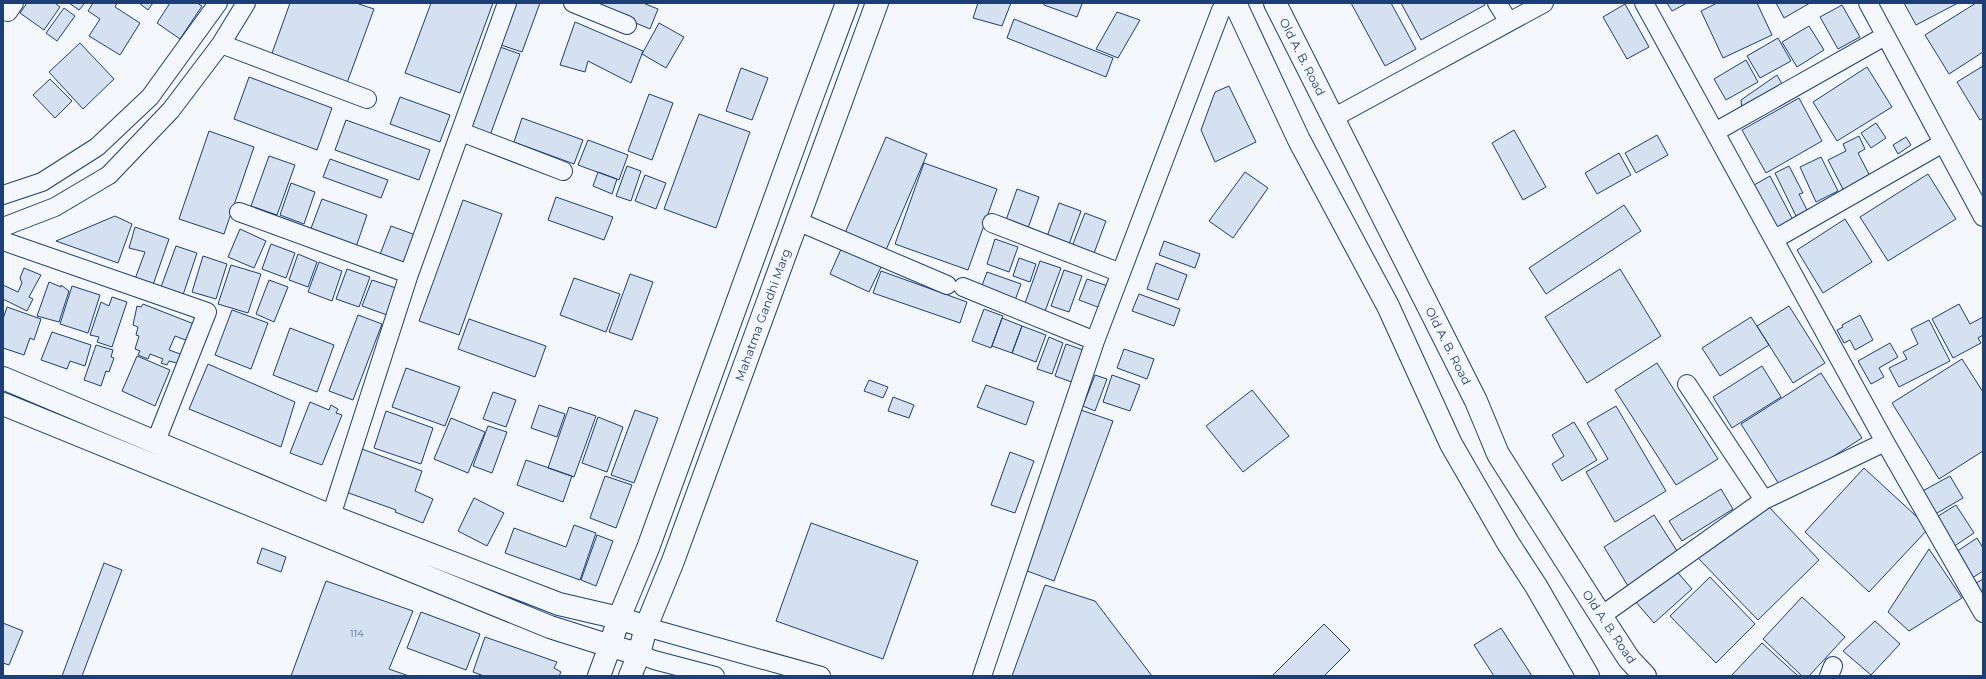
<svg xmlns="http://www.w3.org/2000/svg" width="1986" height="679" font-family="Montserrat,sans-serif">
<style>
.building{fill:#d5e0f0;stroke:#1d3f73}
.lines{fill:none;stroke-linecap:round;stroke-linejoin:round}
.minor-casing{stroke:#1d3f73;stroke-width:20}
.major-casing{stroke:#1d3f73;stroke-width:24}
.minor{stroke:#f4f7fb;stroke-width:18}
.major{stroke:#f4f7fb;stroke-width:22}
.labels{text-anchor:middle;stroke-width:3;stroke-linejoin:round;paint-order:stroke}
.number-label{font-size:10px;fill:#4b6792}
.street-label{font-size:12px;fill:#1d3f73;stroke:#f4f7fb}
</style>
<rect width="100%" height="100%" fill="#f4f7fb"/>
<path class="building" d="M27,3h28l5,4 -16,23 -24,-17z
M69,3h16l-6,7z
M93,3h24l-2,4 25,16 -20,32 -31,-19 11,-17 -12,-8z
M139,3h14l-5,7z
M170,3h27l5,3 -22,33 -23,-16z
M290,3h66l18,6 -27,74 -76,-27z
M431,3h62l-33,90 -55,-20z
M516,3h24l-18,49 -21,-7z
M588,3h55l15,6 -8,20z
M978,3h33l-9,23 -29,-8z
M1044,3h35l3,1 -5,13 -33,-12z
M1351,3h40l25,46 -31,17z
M1401,3h83l1,2 -64,35z
M1667,3h20l-15,8z
M1717,3h40l15,32 -49,23 -22,-47z
M1776,3h34l-26,15z
M1904,3h54l-42,22z
M1976,3h7v49l-34,22 -24,-39z
M1625,4l24,43 -22,12 -24,-42z
M1842,5l18,32 -22,12 -18,-32z
M64,8l11,8 -18,25 -11,-8z
M1117,12l23,8 -22,38 -22,-9z
M1014,19l99,39 -7,19 -99,-39z
M575,22l68,29 -12,32 -43,-22 -3,11 -25,-7z
M659,23l25,14 -18,31 -24,-14z
M1809,26l15,24 -27,17 -15,-25z
M1778,38l13,23 -31,17 -13,-22z
M80,43l34,36 -31,30 -34,-37z
M500,47l20,7 -31,84 -20,-7z
M1746,60l12,22 -32,18 -12,-21z
M1983,66v52l-3,2 -23,-38z
M1867,67l25,40 -55,34 -24,-39z
M741,68l27,10 -16,42 -26,-9z
M1777,75l5,9 -40,25 -1,-9z
M249,77l83,31 -15,42 -83,-31z
M50,79l22,22 -17,17 -22,-23z
M1229,86l27,56 -41,20 -14,-32 14,-38z
M649,94l24,9 -21,57 -24,-9z
M400,97l50,18 -10,27 -50,-18z
M1799,98l23,43 -56,32 -24,-43z
M699,114l51,18 -34,96 -52,-19z
M522,118l61,22 -9,24 -60,-22z
M346,120l84,30 -11,30 -84,-30z
M1876,123l10,15 -15,10 -10,-15z
M1514,130l32,57 -23,13 -31,-57z
M209,131l45,16 -30,87 -45,-15z
M1657,135l11,20 -32,18 -11,-20z
M1859,136l6,13 -7,4 13,25 -26,15 -17,-33 18,-9 -3,-7z
M886,137l41,17 -41,96 -41,-17z
M1906,137l5,8 -13,9 -5,-9z
M588,140l40,15 -9,25 -41,-15z
M1619,153l12,22 -34,19 -12,-21z
M269,156l26,9 -18,50 -26,-9z
M1821,157l17,34 -22,11 -16,-35z
M330,159l58,21 -7,18 -58,-21z
M924,163l73,26 -29,81 -73,-26z
M627,166l14,5 -10,30 -15,-5z
M1789,166l14,27 -4,1 8,16 -11,6 -21,-43z
M598,172l19,7 -5,15 -19,-8z
M1245,172l23,16 -35,50 -24,-17z
M1928,174l28,45 -68,42 -28,-44z
M645,175l21,8 -10,26 -21,-8z
M1770,176l24,46 -16,8 -24,-45z
M291,183l24,9 -11,32 -24,-9z
M1017,189l22,8 -12,34 -22,-8z
M556,197l57,20 -9,23 -56,-20z
M322,199l45,16 -11,32 -46,-16z
M463,200l39,14 -43,121 -40,-14z
M1059,203l22,8 -14,39 -22,-8z
M1624,205l17,26 -95,63 -17,-26z
M1085,213l21,8 -13,35 -22,-7z
M115,216l17,8 -14,39 -62,-22z
M1845,219l27,43 -49,31 -26,-43z
M391,226l30,11 -11,31 -31,-11z
M135,227l34,12 -16,46 -18,-6 10,-27 -16,-4z
M240,229l26,12 -12,27 -26,-11z
M995,239l23,8 -9,25 -22,-8z
M1164,241l36,13 -5,14 -36,-13z
M271,244l24,9 -9,25 -24,-9z
M176,246l21,7 -14,42 -22,-8z
M842,247l40,18 -13,27 -39,-18z
M298,254l19,8 -9,25 -19,-7z
M203,256l24,8 -11,35 -24,-7z
M1019,258l17,6 -6,18 -17,-6z
M1040,261l21,7 -17,46 -20,-8z
M319,262l23,9 -10,30 -24,-9z
M1156,263l31,12 -9,25 -31,-11z
M231,265l30,9 -13,39 -30,-9z
M24,268l17,7 -12,22 4,2 -6,12 -24,-12v-14l15,7 4,-9 -2,-5z
M347,269l23,8 -11,30 -23,-8z
M1620,269l41,67 -74,47 -42,-66z
M1064,270l18,6 -13,36 -18,-6z
M881,271l86,31 -7,21 -87,-30z
M987,272l34,12 -7,19 -34,-12z
M630,274l23,8 -21,58 -23,-8z
M574,278l46,16 -14,38 -46,-17z
M1087,279l24,8 -8,22 -24,-9z
M269,280l19,7 -14,35 -18,-8z
M372,280l24,8 -9,27 -25,-9z
M49,282l12,5v-2l8,6 -10,31 -22,-6z
M72,286l28,9 -12,38 -28,-9z
M1139,294l41,15 -6,17 -42,-15z
M112,297l15,5 -15,45 -15,-5 2,-5 -9,-2 11,-33 8,4z
M143,304l51,20 -6,17 -13,-5 -6,14 14,5 -3,9 -11,-3 -2,4 -6,-2 2,-4 -13,-5 -2,5 -10,-4 2,-4 -5,-2 4,-13 -3,-1 2,-8 -5,-2 4,-19 4,1z
M1959,304l11,20 13,-7v18l-5,3 3,5 -28,15 -21,-39z
M1789,306l36,57 -32,20 -36,-57z
M7,307l34,12 -7,21 -4,-2 -6,17 -21,-7v-29z
M984,309l19,7 -12,32 -19,-7z
M232,310l36,13 -17,46 -36,-14z
M358,315l24,9 -29,76 -24,-9z
M1860,315l13,25 -18,10 -5,-10 -6,3 -7,-13 6,-3 -1,-2z
M1751,317l18,28 -49,31 -18,-28z
M1002,318l20,8 -10,27 -20,-7z
M469,319l77,27 -11,31 -77,-28z
M1929,320l21,41 -51,26 -10,-19 18,-9 -4,-7 15,-8 -7,-15z
M1022,326l24,9 -10,27 -24,-9z
M290,328l44,17 -17,47 -44,-17z
M52,332l39,13 -6,21 -15,-5 -3,8 -26,-9z
M1049,337l14,6 -11,31 -15,-5z
M1890,343l8,14 -19,11 5,9 -13,7 -13,-23z
M1066,344l23,8 -12,32 -22,-8z
M96,345l17,5 -2,7 3,1 -5,14 -3,-1 -5,15 -17,-6z
M1124,349l30,10 -7,20 -30,-11z
M137,356l33,14 -15,36 -33,-15z
M1962,359l21,33v59l-44,28 -47,-76z
M1657,363l61,96 -42,26 -61,-95z
M208,364l87,38 -14,45 -92,-38z
M1762,366l19,31 -49,31 -19,-31z
M406,368l54,19 -15,39 -53,-19z
M1821,373l41,65 -80,51 -41,-65z
M1095,375l12,4 -12,32 -12,-5z
M1112,375l28,10 -10,26 -27,-9z
M869,380l19,7 -5,11 -19,-7z
M986,385l48,17 -8,23 -49,-18z
M1252,390l37,46 -46,36 -37,-46z
M493,392l23,8 -10,27 -23,-8z
M893,397l21,8 -5,13 -21,-7z
M310,402l19,8 2,-5 7,4 -2,4 6,2 -20,50 -32,-12z
M539,405l26,9 -8,23 -26,-9z
M1616,406l50,85 -51,31 -29,-50 22,-13 -21,-36z
M569,407l27,9 -22,61 -26,-9z
M635,410l23,8 -24,65 -23,-8z
M1081,410l32,11 -59,160 -32,-12z
M386,411l47,17 -12,36 -47,-16z
M598,417l25,10 -16,45 -25,-9z
M451,418l34,14 -17,41 -34,-14z
M1574,422l23,38 -35,21 -10,-17 12,-8 -12,-21z
M488,426l19,6 -15,41 -19,-7z
M362,449l60,22 -7,20 18,8 -10,24 -28,-11 1,-2 -50,-18z
M1010,452l24,9 -19,52 -24,-8z
M526,460l46,16 -9,26 -46,-17z
M1864,468l65,60 -60,64 -64,-60z
M605,476l27,9 -16,43 -26,-10z
M1950,476l13,22 -31,18 -13,-23z
M1721,489l12,20 -51,32 -13,-20z
M474,498l30,15 -17,33 -29,-15z
M1956,505l18,28 -21,14 -18,-29z
M1769,507l50,53 -61,60 -61,-63z
M1654,515l25,39 -51,32 -24,-39z
M811,523l107,38 -35,98 -107,-38z
M574,525l22,8 -16,47 -75,-27 9,-25 52,19z
M597,535l16,6 -17,45 -15,-6z
M1977,538l6,10v23l-14,9 -16,-26z
M262,548l24,9 -5,15 -24,-9z
M1929,549l33,49 -53,33 -21,-19z
M104,563l18,7 -40,106h-20z
M1673,567l19,22 -38,34 -19,-22z
M1710,577l45,47 -39,39 -46,-47z
M1983,579v22l-10,-16z
M326,581l87,30 -24,58 20,7h-118z
M1045,585l50,16 57,75h-140z
M1802,597l43,40 -36,39h-7l-39,-37z
M421,612l59,22 -14,36 -59,-22z
M1875,621l25,23 -29,31 -28,-24z
M3,623l20,8 -14,34 -6,-2z
M1324,624l26,26 -26,26h-52z
M1501,628l31,48h-38l-20,-31z
M485,637l72,25 -3,6 7,4 -2,4h-75l-11,-4z
M1762,643l36,33h-67z"/>
<g class="lines">
<defs>
<path id="minor" d="M573,3l54,22
M1497,3l12,19
M1644,3l241,439 98,171
M1868,3l115,214
M8,12l6,-9
M221,44l146,55
M1333,118l211,-115
M461,132l102,39
M1715,132l170,-96
M3,195l39,-13 55,-35 53,-50 68,-94
M239,212l170,62
M797,221l150,64
M992,223l129,50
M3,227l52,-20 54,-32 62,-65 50,-66 25,-41
M1775,239l168,-96
M3,241l204,71 -51,129
M963,287l132,54
M1687,384l77,116
M331,516l78,-242 98,-271
M1601,616l163,-116 121,-58
M646,627l175,49
M639,654l15,6 61,16
M982,676l113,-335 126,-331 14,-7
M1829,676l4,-10"/>
<path id="major" d="M1235,3l64,137 89,166 63,138 57,99 28,43 52,90
M1275,3l201,398 22,53 103,162 28,43 16,17
M3,378l328,138 228,88 60,14 29,-70 158,-435 41,-110
M3,404l547,223 60,19 -11,30
M646,627l-27,-9 -9,28 29,8 7,-27 27,-66 204,-558
M630,676l9,-22"/>
</defs>
<use href="#minor" class="minor-casing"/>
<use href="#major" class="major-casing"/>
<use href="#minor" class="minor"/>
<use href="#major" class="major"/>
</g>
<g class="labels">
<g class="number-label">
<text x="357" y="637">114</text>
</g>
<g class="street-label">
<text transform="translate(1302 57) rotate(63)" y="4">Old A. B. Road</text>
<text transform="translate(763 315) rotate(-70)" y="4">Mahatma Gandhi Marg</text>
<text transform="translate(1448 346) rotate(63)" y="4">Old A. B. Road</text>
<text transform="translate(1609 627) rotate(56)" y="4">Old A. B. Road</text>
</g>
</g>
<rect width="1986" height="679" fill="none" stroke="#1d3f73" stroke-width="8"/>
</svg>
